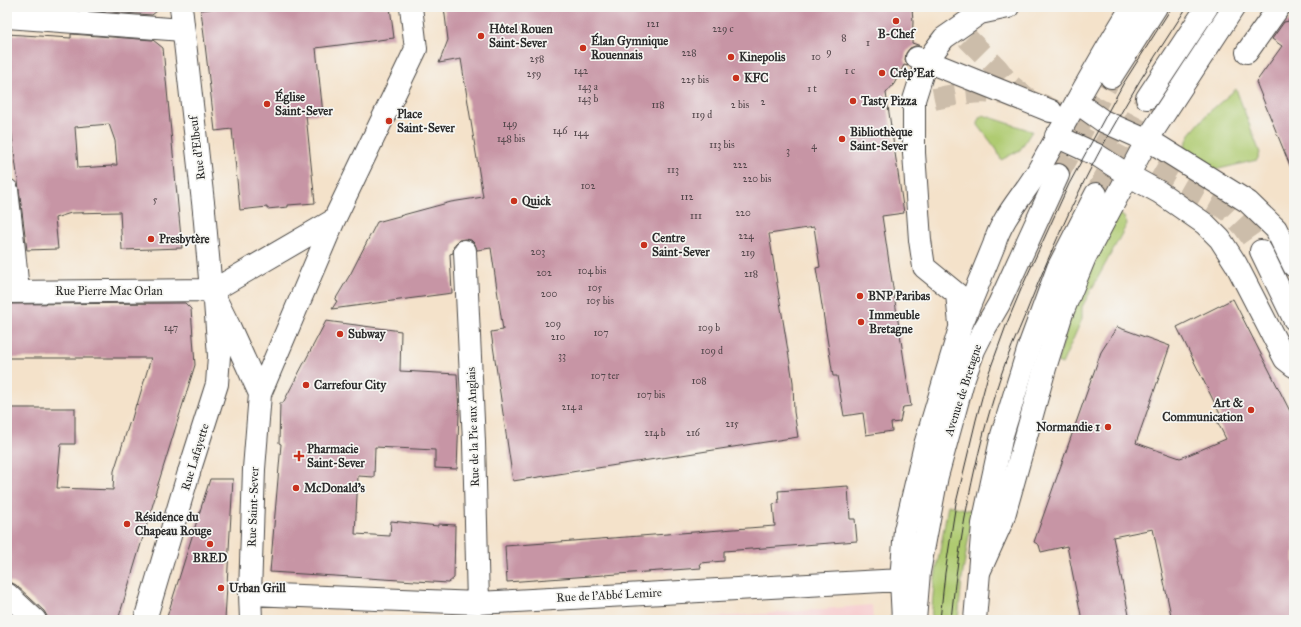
<svg xmlns="http://www.w3.org/2000/svg" width="1301" height="627" font-family="'IM FELL Great Primer',serif">
<style>
.built{fill:#f7cfd1}
.green{fill:#afcb71;stroke:#6d7b4e}
.building{fill:#c795a5;fill-rule:evenodd}
.lines{fill:none;stroke-linecap:round;stroke-linejoin:round}
.street-tunnel{stroke:#ccbdaa;stroke-width:22;stroke-dasharray:22 11;stroke-linecap:butt}
.secondary-tunnel{stroke:#ccbdaa;stroke-width:22;stroke-dasharray:22 11;stroke-linecap:butt}
.street-casing{stroke:#494643;stroke-width:24}
.secondary-casing{stroke:#494643;stroke-width:24}
.street{stroke:#fff;stroke-width:22}
.secondary{stroke:#fff;stroke-width:22}
.tram{stroke:#2b2b2b;stroke-width:1}
.poi-dot{fill:#c8321e;stroke:#f6f6f2;stroke-width:1.5}
.labels{text-anchor:middle;stroke-width:3.5;stroke-linejoin:round;paint-order:stroke}
.number-label{font-size:10px;fill:#52464a}
.poi-label{font-size:12px;font-weight:bold;fill:#2b2b2b;stroke:#f6f6f2;text-anchor:start}
.street-label{font-size:12px;fill:#2b2b2b;stroke:#f6f6f2}
</style>
<rect width="100%" height="100%" fill="#f6f6f2"/>
<filter id="ink" filterUnits="userSpaceOnUse"><feTurbulence type="fractalNoise" baseFrequency=".025" numOctaves="2"/><feDisplacementMap in="SourceGraphic" scale="8" xChannelSelector="R" yChannelSelector="G"/><feConvolveMatrix kernelMatrix="1 2 1 2 8 2 1 2 1" color-interpolation-filters="sRGB"/></filter>
<filter id="wash" filterUnits="userSpaceOnUse"><feTurbulence type="fractalNoise" baseFrequency=".012" numOctaves="4" result="noise"/><feDisplacementMap in="SourceGraphic" scale="16" xChannelSelector="R" yChannelSelector="G"/><feGaussianBlur stdDeviation="0.9" result="paint"/><feColorMatrix in="noise" values="0 0 0 0 0 0 0 0 0 0 0 0 0 0 0 0 0 1.4 0 .05"/><feComposite in="paint" operator="in"/></filter>
<g filter="url(#wash)">
<rect width="100%" height="100%" fill="#f4e2ca"/>
<path class="built" d="M872,605l1,15h-198l99,-7z"/>
<path class="green" d="M1236,89l24,64 -3,7 -47,11 -28,-18 8,-19 18,-21z
M983,115l49,16 -12,19 -19,10 -4,-10 -19,-25 1,-7z
M1117,212l7,5 3,7 -45,83v12l-20,45 -5,-2 13,-43z
M948,505l25,6 -11,67 -4,42h-27l3,-36z"/>
<g id="blocks">
<path class="building" d="M70,7h92l-10,8 -82,-6z
M225,7h165l4,31 -78,10 7,66 -17,1 9,88 -27,2v2l-21,2v-2l-27,3 -8,-81 -17,2 -14,-121z
M444,7h468l1,15 -1,21 9,3h-6l-5,2 -4,5 -1,7 3,6 -4,-1 -10,19 -8,9 18,120 -22,3 29,190 -8,1 -3,15 -9,1 1,8 -26,4 -3,-22 -19,3 -7,-40h-4l-17,-108 4,-1 -6,-40 -45,7 24,148 1,30 4,25 -285,44 -22,-149 12,-2 -12,-82 -14,2 -2,-6 -4,-4 -6,-1 -6,1 -5,5 -1,8 -3,1 2,39 -120,16 5,-8 -2,-1 16,-27 26,-51 74,-20 32,-5 -22,-138 -22,4 9,-23z
M1294,20v153h-1l-37,-91 26,-36 -10,-7 12,-17z
M7,34l64,4v-4l82,6 10,8 19,200 -60,2 -2,-38 -49,1 -16,5 3,31 -31,1 -20,-152zM109,124l6,17 2,24h-5v1l-34,2 -3,-41z
M1233,299l61,120v201h-122l-19,-91 -40,8 17,83h-48l-15,-74 -26,6 -2,-7 -5,-3 67,-190 16,-25 53,19 -34,97 44,15 6,-2 40,-17 -10,-20 5,-3 -44,-89z
M185,303l6,6 4,56 -40,129h1l-38,126h-71v-4l-3,-5 -28,-26 -6,-3h-3v-174h68v36h-14l-4,44 56,2 1,-19 16,-50 1,1 5,-18 1,1 14,-47h-144v-54z
M326,321l75,10 -1,40 57,3 2,40 -2,55 -22,-1v-18l-60,-3 -1,30 -16,-1 -3,58 35,2 1,-15 47,5v-2l17,1 -1,53 -6,5 -178,-11 11,-128 -2,-1 1,-40h3z
M210,479h23l-8,141h-59z
M848,486l2,33h5l2,22 -133,10v10l-24,2 1,5 -194,14 -2,-36 270,-20 -2,-22 6,-1 -1,-12z"/>
</g>
</g>
<g filter="url(#ink)">
<use href="#blocks" fill-opacity="0" stroke="#494643" stroke-width="1"/>
<g class="lines">
<path class="street-tunnel" d="M967,38l30,30 13,17 17,13 26,12 176,101 15,16 17,24
M934,99c23,-5 46,-9 70,-5"/>
<path class="secondary-tunnel" d="M1058,175l53,-98
M1096,194l51,-96"/>
<defs>
<path id="street" d="M7,17l176,13
M1247,52l32,-45
M917,58l9,4 13,4 112,45
M1076,102l27,19 52,23 93,58 28,27 18,37
M1056,136l41,19 31,20 31,17 46,32 15,15 16,25 49,95 9,7
M7,190l7,60 4,42
M465,251l9,191 4,161
M1261,251l33,68
M211,290l18,36 31,68 -6,75 -4,125 1,26
M7,292l204,-2 13,-6 110,-64
M960,324l-3,-30 -33,-27 -4,-27 -6,-87v-53l12,-38 18,-24 36,-25 28,-6
M260,394l74,-174 82,-171 -5,-42
M189,472l28,-88 2,-28 -4,-54 -4,-12 -7,-79
M980,570l23,-51 42,-151 17,-55 23,-56 62,-117 87,-133
M250,594l228,9 423,-23
M903,620l-2,-40 4,-50 20,-85 35,-117 34,-83c8,-29 31,-51 45,-76 31,-55 60,-110 93,-162"/>
<path id="secondary" d="M181,7l23,204
M1111,77l45,-70
M1147,98l60,-91
M7,594l28,26
M145,620l44,-148
M915,620l4,-48 18,-96 26,-95 11,-31 11,-22 14,-24 59,-129
M975,620l8,-96 19,-89 28,-91 28,-76 38,-74"/>
</defs>
<use href="#street" class="street-casing"/>
<use href="#secondary" class="secondary-casing"/>
<use href="#street" class="street"/>
<use href="#secondary" class="secondary"/>
<path class="tram" d="M940,620l5,-47 11,-70 20,-83 12,-45 19,-52 15,-36 47,-103 54,-100 49,-77
M951,620c8,-82 23,-163 49,-242 7,-22 17,-43 26,-65 28,-71 60,-141 99,-207 19,-34 41,-66 62,-99"/>
</g>
</g>
<g class="poi-dot">
<circle cx="896" cy="21" r="4"/>
<circle cx="481" cy="36" r="4"/>
<circle cx="583" cy="48" r="4"/>
<circle cx="731" cy="57" r="4"/>
<circle cx="882" cy="73" r="4"/>
<circle cx="736" cy="78" r="4"/>
<circle cx="853" cy="101" r="4"/>
<circle cx="267" cy="104" r="4"/>
<circle cx="389" cy="121" r="4"/>
<circle cx="842" cy="139" r="4"/>
<circle cx="514" cy="201" r="4"/>
<circle cx="151" cy="239" r="4"/>
<circle cx="644" cy="245" r="4"/>
<circle cx="860" cy="296" r="4"/>
<circle cx="861" cy="322" r="4"/>
<circle cx="340" cy="334" r="4"/>
<circle cx="306" cy="385" r="4"/>
<circle cx="1251" cy="410" r="4"/>
<circle cx="1108" cy="427" r="4"/>
<path d="M297 450h4v4h4v4h-4v4h-4v-4h-4v-4h4z"/>
<circle cx="296" cy="488" r="4"/>
<circle cx="127" cy="524" r="4"/>
<circle cx="210" cy="544" r="4"/>
<circle cx="221" cy="588" r="4"/>
</g>
<g class="labels">
<g class="number-label">
<text x="653" y="27">121</text>
<text x="723" y="32">229 c</text>
<text x="844" y="41">8</text>
<text x="868" y="46">1</text>
<text x="829" y="55">9</text>
<text x="689" y="56">228</text>
<text x="816" y="60">10</text>
<text x="537" y="62">258</text>
<text x="581" y="74">142</text>
<text x="850" y="74">1 c</text>
<text x="534" y="77">259</text>
<text x="695" y="83">225 bis</text>
<text x="588" y="90">143 a</text>
<text x="812" y="92">1 t</text>
<text x="588" y="102">143 b</text>
<text x="763" y="105">2</text>
<text x="658" y="108">118</text>
<text x="740" y="108">2 bis</text>
<text x="702" y="118">119 d</text>
<text x="510" y="127">149</text>
<text x="560" y="134">146</text>
<text x="581" y="136">144</text>
<text x="511" y="142">148 bis</text>
<text x="722" y="148">113 bis</text>
<text x="814" y="149">4</text>
<text x="788" y="154">3</text>
<text x="740" y="168">222</text>
<text x="673" y="173">113</text>
<text x="757" y="182">220 bis</text>
<text x="588" y="189">102</text>
<text x="687" y="200">112</text>
<text x="155" y="203">5</text>
<text x="743" y="216">220</text>
<text x="696" y="219">111</text>
<text x="746" y="239">224</text>
<text x="538" y="255">203</text>
<text x="748" y="256">219</text>
<text x="592" y="274">104 bis</text>
<text x="544" y="276">202</text>
<text x="751" y="277">218</text>
<text x="595" y="291">105</text>
<text x="549" y="297">200</text>
<text x="600" y="304">105 bis</text>
<text x="553" y="327">209</text>
<text x="171" y="331">147</text>
<text x="709" y="331">109 b</text>
<text x="601" y="336">107</text>
<text x="558" y="340">210</text>
<text x="712" y="354">109 d</text>
<text x="562" y="359">33</text>
<text x="605" y="379">107 ter</text>
<text x="699" y="384">108</text>
<text x="651" y="398">107 bis</text>
<text x="572" y="410">214 a</text>
<text x="732" y="427">215</text>
<text x="655" y="436">214 b</text>
<text x="693" y="436">216</text>
</g>
<g class="poi-label">
<text x="489" y="33">Hôtel Rouen<tspan x="489" dy="14">Saint-Sever</tspan></text>
<text x="896" y="38" text-anchor="middle">B-Chef</text>
<text x="591" y="45">Élan Gymnique<tspan x="591" dy="14">Rouennais</tspan></text>
<text x="739" y="61">Kinepolis</text>
<text x="890" y="77">Crêp'Eat</text>
<text x="744" y="82">KFC</text>
<text x="275" y="101">Église<tspan x="275" dy="14">Saint-Sever</tspan></text>
<text x="861" y="105">Tasty Pizza</text>
<text x="397" y="118">Place<tspan x="397" dy="14">Saint-Sever</tspan></text>
<text x="850" y="136">Bibliothèque<tspan x="850" dy="14">Saint-Sever</tspan></text>
<text x="522" y="205">Quick</text>
<text x="652" y="242">Centre<tspan x="652" dy="14">Saint-Sever</tspan></text>
<text x="159" y="243">Presbytère</text>
<text x="868" y="300">BNP Paribas</text>
<text x="869" y="319">Immeuble<tspan x="869" dy="14">Bretagne</tspan></text>
<text x="348" y="338">Subway</text>
<text x="314" y="389">Carrefour City</text>
<text x="1243" y="407" text-anchor="end">Art &amp;<tspan x="1243" dy="14">Communication</tspan></text>
<text x="1100" y="431" text-anchor="end">Normandie 1</text>
<text x="307" y="453">Pharmacie<tspan x="307" dy="14">Saint-Sever</tspan></text>
<text x="304" y="492">McDonald's</text>
<text x="135" y="521">Résidence du<tspan x="135" dy="14">Chapeau Rouge</tspan></text>
<text x="210" y="562" text-anchor="middle">BRED</text>
<text x="229" y="592">Urban Grill</text>
</g>
<g class="street-label">
<text transform="translate(197 148) rotate(-97)" y="4">Rue d'Elbeuf</text>
<text x="109" y="295">Rue Pierre Mac Orlan</text>
<text transform="translate(963 390) rotate(-72)" y="4">Avenue de Bretagne</text>
<text transform="translate(473 427) rotate(-92)" y="4">Rue de la Pie aux Anglais</text>
<text transform="translate(195 457) rotate(-73)" y="4">Rue Lafayette</text>
<text transform="translate(253 507) rotate(-88)" y="4">Rue Saint-Sever</text>
<text transform="translate(609 595) rotate(-3)" y="4">Rue de l'Abbé Lemire</text>
</g>
</g>
<rect width="1301" height="627" fill="none" stroke="#f6f6f2" stroke-width="24"/>
</svg>
